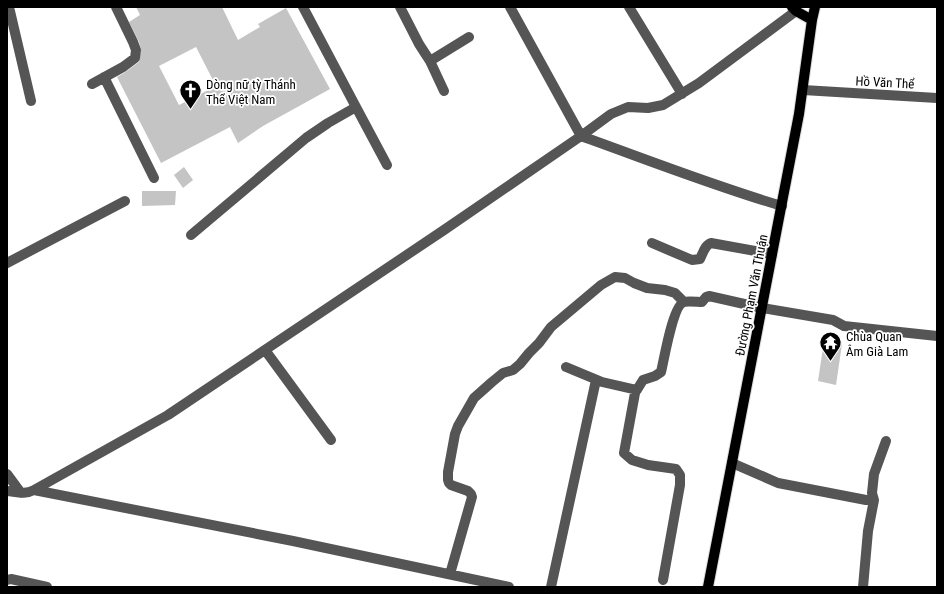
<svg xmlns="http://www.w3.org/2000/svg" width="944" height="594" font-family="'Roboto Condensed',sans-serif">
<style>
.building{fill:#c4c4c4;fill-rule:evenodd}
.lines{fill:none;stroke-linecap:round;stroke-linejoin:round}
.major-casing{stroke:#dbdbdb;stroke-width:12}
.minor{stroke:#555;stroke-width:10}
.major{stroke:#000;stroke-width:10}
.labels{text-anchor:middle;stroke-width:3.5;stroke-linejoin:round;paint-order:stroke}
.street-label{font-size:13px;fill:#000;stroke:#fff}
.poi-label{font-size:13px;fill:#000;stroke:#fff;text-anchor:start}
</style>
<rect width="100%" height="100%" fill="#fff"/>
<path class="building" d="M136,7h86l16,33 22,-13 -2,-3 28,-16 44,81 -67,37 -25,17 -8,-16 -69,36 -44,-86 7,-4 15,-11 2,-13 -2,-7 -10,-20 11,-7zM196,47l20,39 -37,19 -20,-39z
M184,167l9,13 -10,8 -9,-13z
M142,191h34l-1,14 -33,1z
M824,341l18,3 -6,41 -18,-4z"/>
<g class="lines">
<defs>
<path id="major" d="M792,7l4,4 16,9
M708,587l91,-473 13,-94 3,-13"/>
</defs>
<use href="#major" class="major-casing"/>
<path class="minor" d="M9,7l22,94
M303,7l53,100 31,58
M400,7l19,37 11,17 14,30
M510,7l71,129c67,24 133,50 201,70
M629,7l53,87
M430,61l39,-24
M104,77l50,101
M92,84l31,-17 12,-9 1,-8 -3,-8 -17,-35
M803,90l134,8
M191,235l115,-97 22,-15 28,-16
M652,243l40,17 8,-1c3,-6 5,-14 11,-16l61,11
M7,263l118,-62
M265,350l66,90
M566,367l36,15 35,8
M732,463l46,20 88,17h8
M7,474l14,19
M34,490l134,-75 276,-185 137,-94 30,-22 17,-7 20,1 15,-3 36,-22 97,-72
M7,491c10,1 18,4 27,-1l259,51 216,46
M450,574l22,-77 -1,-3 -3,-3 -17,-6 -2,-2 -1,-3v-8l7,-38 3,-8 16,-28 18,-16 11,-9 10,-3 7,-6 9,-11 10,-10 12,-16 50,-42 14,-8 10,1 9,5 13,5 18,2 10,3 9,9
M7,580l4,-1 36,8
M663,580l17,-95v-10l-4,-6 -28,-4 -16,-5 -8,-7 11,-60 8,-13 12,-4 6,-4c3,-12 12,-67 23,-70 4,-1 14,0 18,0l4,-5 3,-1 53,12 71,12 11,6 93,10
M551,587l45,-207
M863,587l5,-56 6,-31 -2,-7 2,-19 12,-33"/>
<use href="#major" class="major"/>
</g>
<defs>
<symbol id="church-pin" viewBox="-11 -11 22 30"><path d="M0 17L-7.5 6A9.5 9.5 0 1 1 7.5 6Z" fill="#000" stroke="#fff"/><path d="M-1.2-6h2.4v3.5h3.3v2.4h-3.3V6h-2.4V-.1h-3.3v-2.4h3.3Z" fill="#fff"/></symbol>
<symbol id="temple-pin" viewBox="-11 -11 22 30"><path d="M0 17L-7.5 6A9.5 9.5 0 1 1 7.5 6Z" fill="#000" stroke="#fff"/><path d="M0-6L5-2H3V0L6.5 2.5H4V6H1.5V3h-3V6H-4V2.5H-6.5L-3 0V-2H-5Z" fill="#fff"/></symbol>
</defs>
<g fill-rule="evenodd">
<use href="#church-pin" x="178" y="78" width="25" height="34"/>
<use href="#temple-pin" x="818" y="330" width="25" height="34"/>
</g>
<g class="labels">
<g class="street-label">
<text transform="translate(885 82) rotate(3)" y="5">Hồ Văn Thể</text>
<text transform="translate(751 295) rotate(-79)" y="5">Đường Phạm Văn Thuận</text>
</g>
<g class="poi-label">
<text x="206" y="89">Dòng nữ tỳ Thánh<tspan x="206" dy="15">Thể Việt Nam</tspan></text>
<text x="846" y="341">Chùa Quan<tspan x="846" dy="15">Âm Già Lam</tspan></text>
</g>
</g>
<rect width="944" height="594" fill="none" stroke="#000000" stroke-width="16"/>
</svg>
